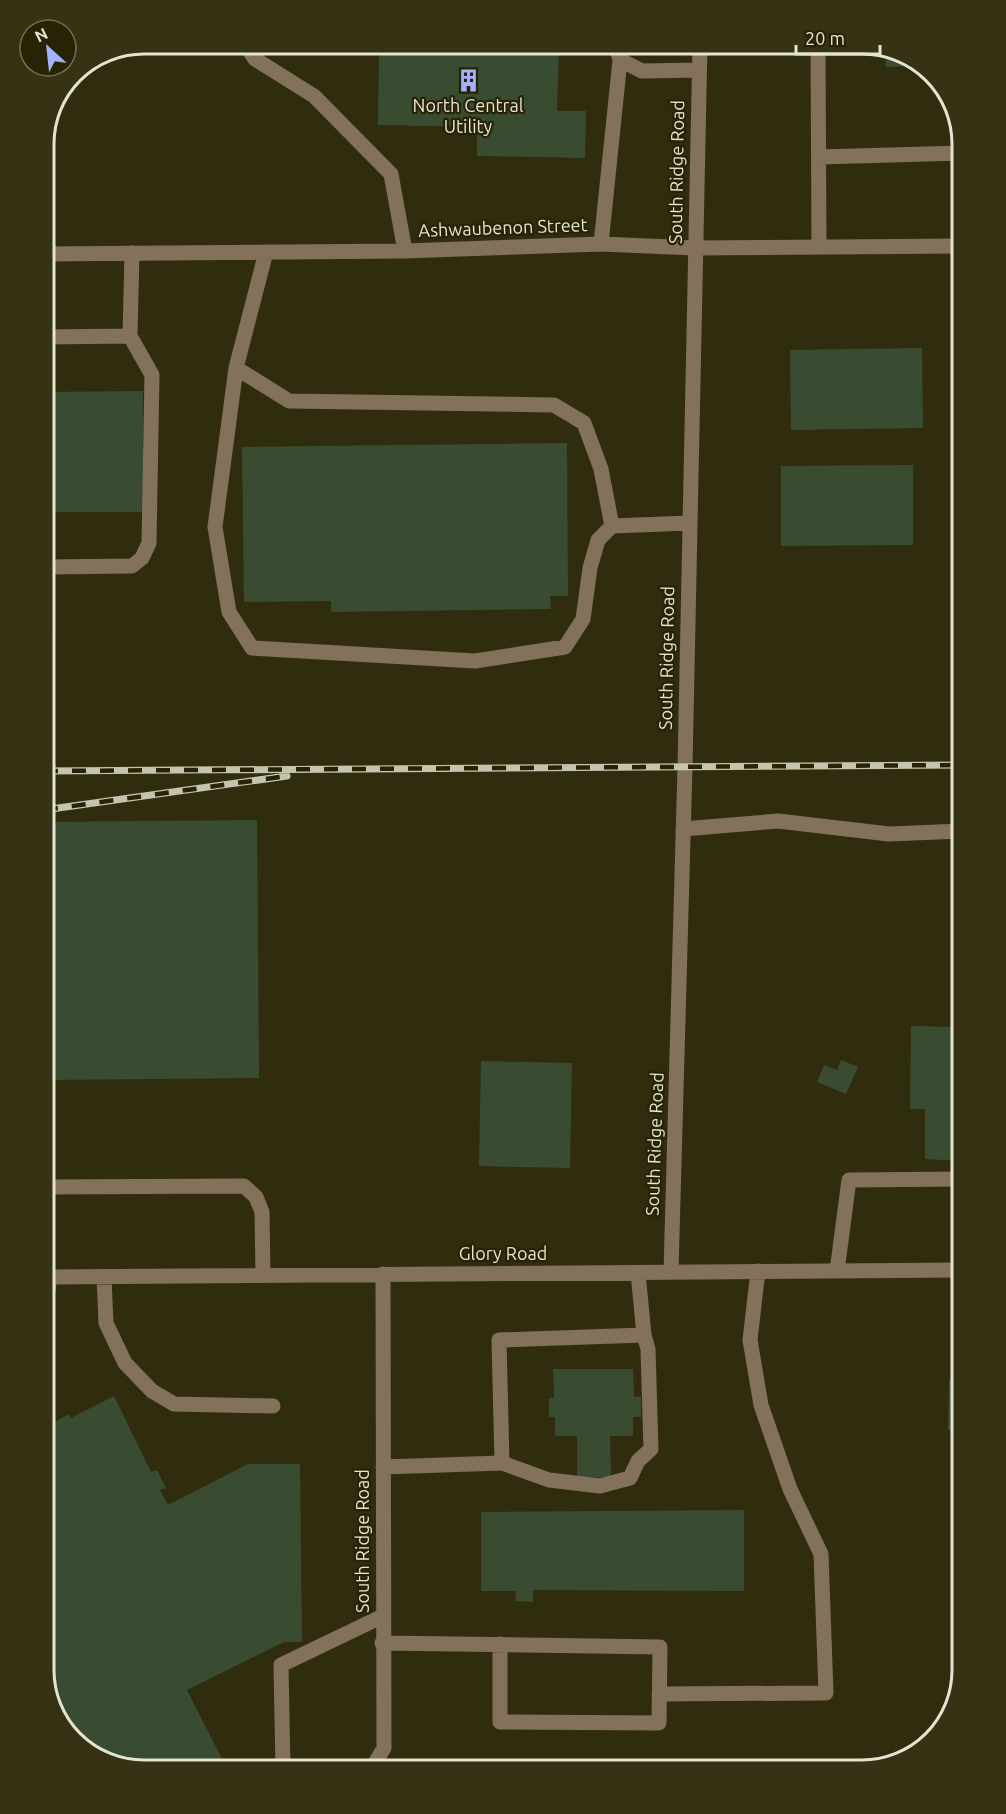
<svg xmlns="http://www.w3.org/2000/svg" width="1006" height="1814" font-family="Ubuntu,sans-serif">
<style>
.building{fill:#394c32}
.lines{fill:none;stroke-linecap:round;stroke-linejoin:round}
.minor{stroke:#83715c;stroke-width:15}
.rail-casing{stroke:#c5c4af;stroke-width:7}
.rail{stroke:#272304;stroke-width:4.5;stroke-dasharray:14;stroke-linecap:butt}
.labels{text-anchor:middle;stroke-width:4.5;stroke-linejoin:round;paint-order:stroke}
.poi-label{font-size:18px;fill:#e5e4d2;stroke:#272304}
.street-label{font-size:18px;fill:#e5e4d2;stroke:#272304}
.rim{fill:none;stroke:#e5e4d2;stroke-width:3}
</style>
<rect width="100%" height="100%" fill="#302d0e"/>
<path class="building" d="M559,47l-2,64h29l-1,47 -108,-2v-29l-99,-2 1,-77z
M886,50l37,14 2,2 -39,1z
M922,348l1,80 -132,2 -1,-80z
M143,391v121h-99v-120z
M567,443l1,153h-18l1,13 -220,3v-11l-87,1 -2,-155z
M913,465v80l-132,1v-80z
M257,820l2,258 -215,2v-258z
M911,1026l51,1v134l-37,-2v-50h-15z
M841,1060l17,7 -12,27 -29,-12 7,-17 13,5z
M481,1061l91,2 -2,105 -91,-2z
M553,1369h80l1,28h7v20h-8v19h-23l1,41 -34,1v-42h-22v-19h-6v-19h5z
M949,1379l13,1v50h-14z
M114,1396l37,76 6,-2 9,18 -6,2 8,15 80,-41h52l2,178h-18l-97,48 40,79 -89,1 -50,-17 -37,-44 -7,-39v-245l5,-3 2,2 18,-10 2,4z
M744,1510v81l-211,-1v12l-18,-1 1,-10h-35v-79z"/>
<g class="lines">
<path class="minor" d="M818,44l1,203
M616,46l4,14 22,11 57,-1
M249,50l6,9 59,37 77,78 14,77
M819,157l143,-4
M601,244l19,-184
M266,252l-30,116 -21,159 14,85 23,36 223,13 90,-14 18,-28 7,-51 8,-28 14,-14 77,-3
M44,254l361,-3 196,-7 94,4 267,-2
M44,337l86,-1 2,-83
M236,368l53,33 265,4 30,18 17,46 11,57
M44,567l88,-1 10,-8 7,-15 3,-168 -22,-39
M683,829l95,-8 111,13 73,-3
M44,1187l200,-1 12,11 6,15 1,63
M837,1271l12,-91 113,-1
M671,1272l14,-505 15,-722
M44,1277l918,-7
M104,1277l2,46 19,40 27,28 22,13 99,2
M44,1315l6,-38
M502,1463l-3,-123 145,-5
M383,1467l119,-4 47,17 51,6 30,-8 8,-17 13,-12 -3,-100 -4,-14 -6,-62
M382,1643l278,4 -1,76 -159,-1v-78
M659,1694l167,-1 -5,-139 -31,-65 -29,-84 -11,-65 8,-69
M372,1768l12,-20 -1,-474
M283,1769l-2,-104 102,-49"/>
<defs>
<path id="rail" d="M44,771l918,-6
M44,810l243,-34"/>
</defs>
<use href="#rail" class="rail-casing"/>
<use href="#rail" class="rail"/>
</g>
<defs>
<symbol id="building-bare" viewBox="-9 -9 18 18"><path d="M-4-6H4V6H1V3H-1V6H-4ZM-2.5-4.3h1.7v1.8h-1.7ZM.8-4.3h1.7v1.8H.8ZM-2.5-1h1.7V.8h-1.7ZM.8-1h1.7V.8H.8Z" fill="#a2b2fd" stroke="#272304" stroke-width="2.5" paint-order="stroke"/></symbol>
</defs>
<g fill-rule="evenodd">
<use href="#building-bare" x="452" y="64" width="33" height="33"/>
</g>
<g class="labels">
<g class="poi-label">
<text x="468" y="112">North Central<tspan x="468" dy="21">Utility</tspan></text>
</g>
<g class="street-label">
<text transform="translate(677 172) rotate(-89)" y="6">South Ridge Road</text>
<text transform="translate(503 228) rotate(-2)" y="6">Ashwaubenon Street</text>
<text transform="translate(667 658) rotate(-89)" y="6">South Ridge Road</text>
<text transform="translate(655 1144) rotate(-88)" y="6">South Ridge Road</text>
<text x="503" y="1260">Glory Road</text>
<text transform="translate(363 1541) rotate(-90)" y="6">South Ridge Road</text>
</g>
</g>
<path d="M0 0H1006V1814H0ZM144 54H862A90 90 0 0 1 952 144V1670A90 90 0 0 1 862 1760H144A90 90 0 0 1 54 1670V144A90 90 0 0 1 144 54Z" fill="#363214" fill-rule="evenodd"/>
<path class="rim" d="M144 54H862A90 90 0 0 1 952 144V1670A90 90 0 0 1 862 1760H144A90 90 0 0 1 54 1670V144A90 90 0 0 1 144 54Z"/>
<g transform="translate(48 48) rotate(333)"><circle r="28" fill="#272304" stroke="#737056" stroke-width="1.5"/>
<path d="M0-4.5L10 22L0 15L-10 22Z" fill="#a2b2fd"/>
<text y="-9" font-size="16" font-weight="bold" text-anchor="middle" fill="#e5e4d2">N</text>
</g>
<path d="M796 45v9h84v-9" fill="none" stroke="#e5e4d2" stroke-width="3"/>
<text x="805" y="45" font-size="18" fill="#e5e4d2" stroke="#272304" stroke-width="4.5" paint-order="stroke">20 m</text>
</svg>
